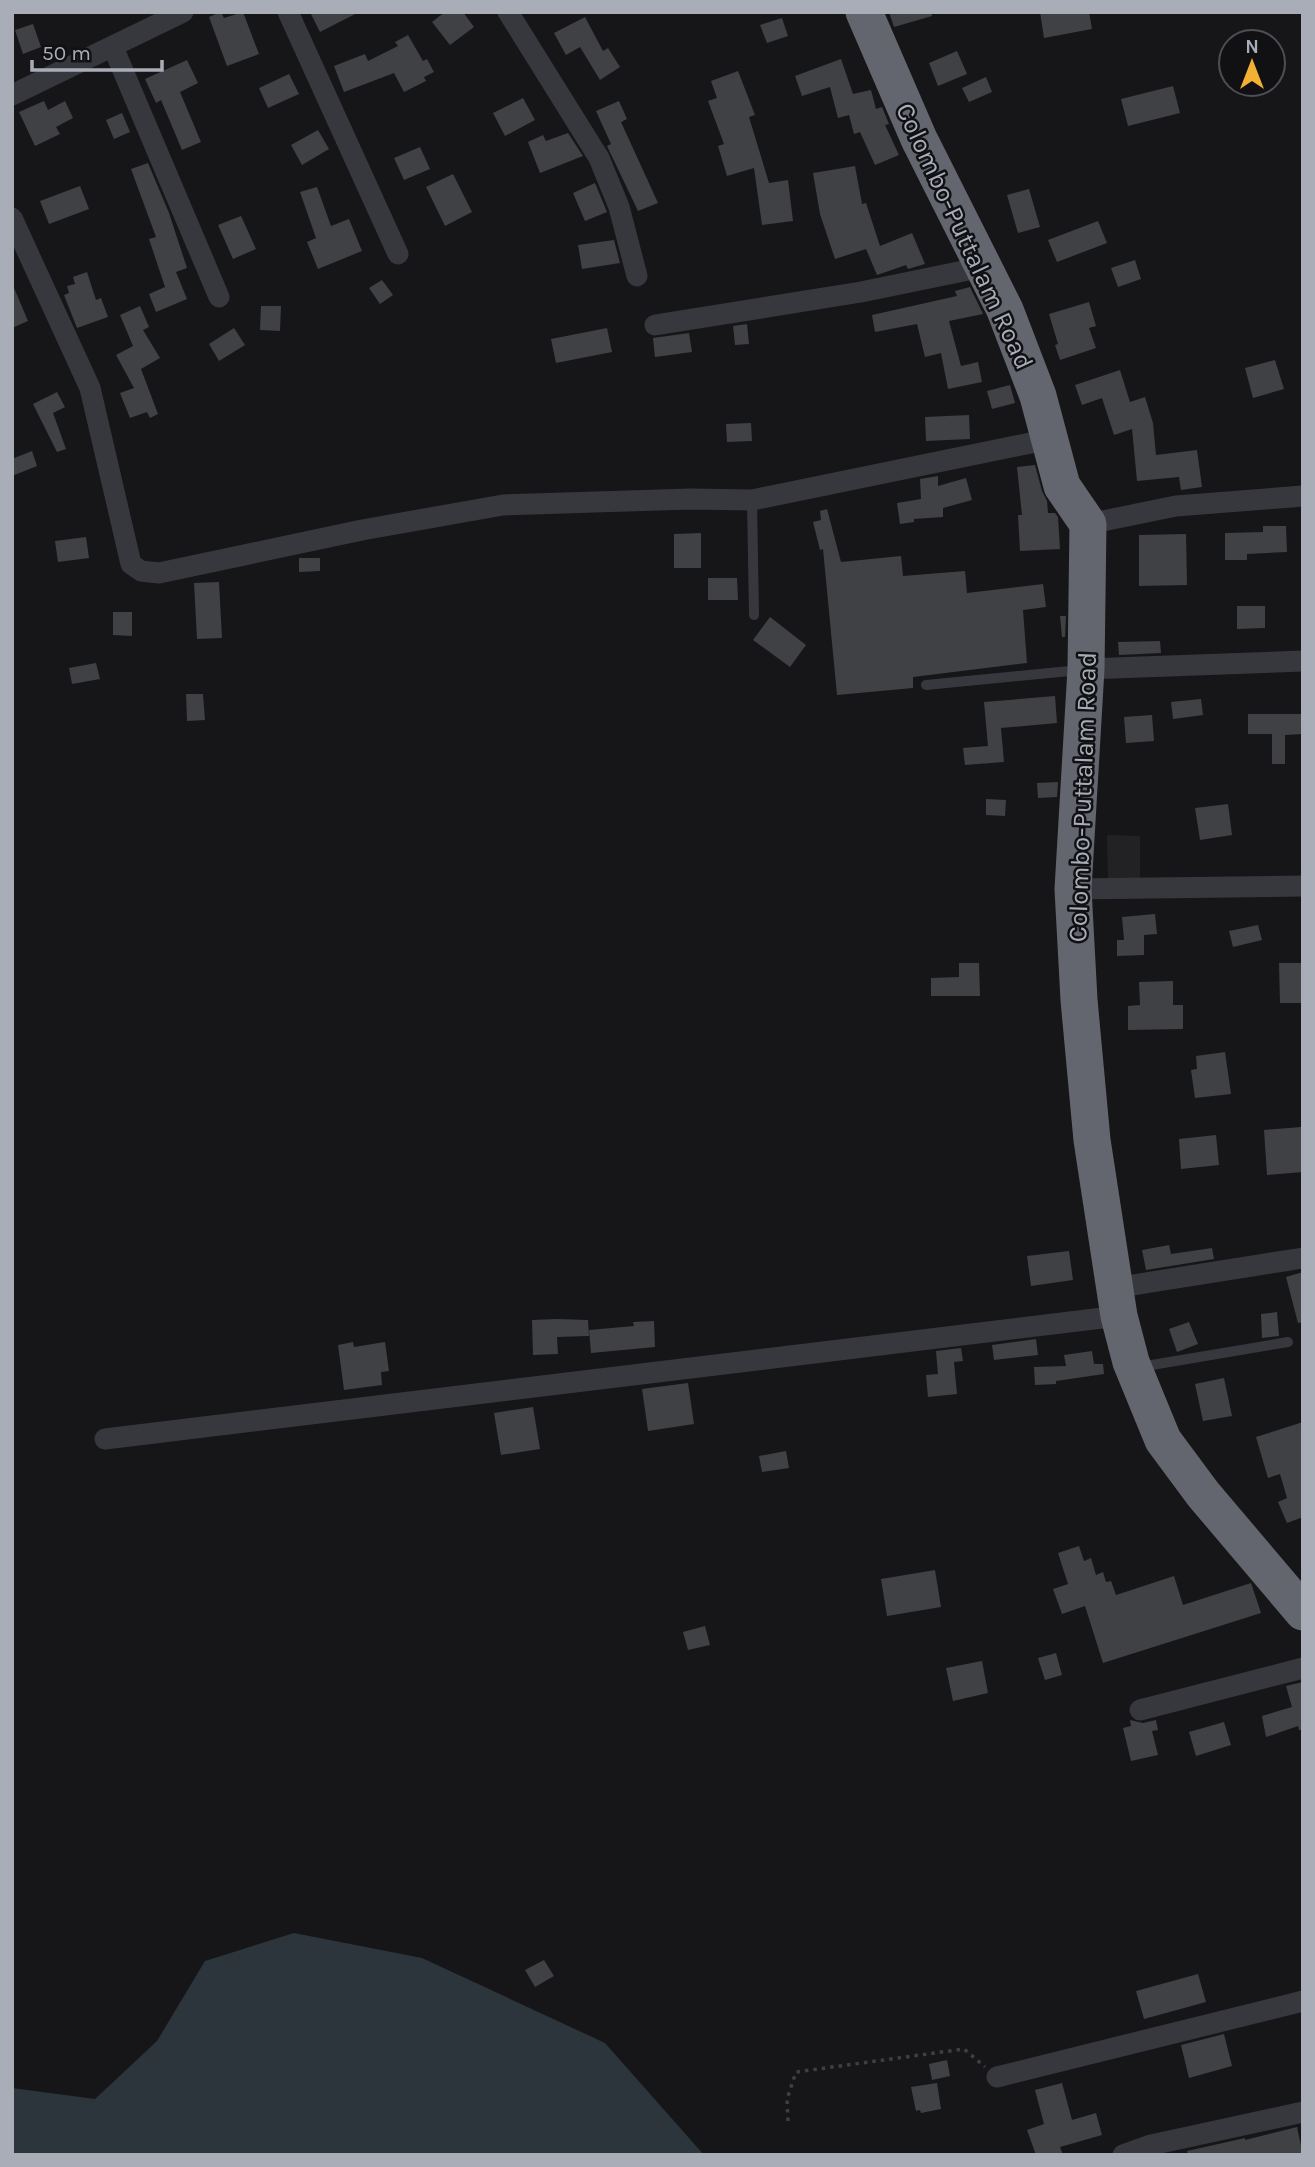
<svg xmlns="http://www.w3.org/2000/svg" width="1315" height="2167" font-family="Karla,sans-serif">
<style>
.built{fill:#222225}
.water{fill:#2c353c}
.building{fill:#404145}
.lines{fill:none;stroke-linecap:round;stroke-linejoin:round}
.path{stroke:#3d3f44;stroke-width:3.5;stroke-dasharray:3.5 5;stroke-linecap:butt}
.lane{stroke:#37383d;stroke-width:10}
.street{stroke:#37383d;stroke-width:21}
.highway{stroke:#63666e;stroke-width:37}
.labels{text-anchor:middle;stroke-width:5;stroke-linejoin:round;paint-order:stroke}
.street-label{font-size:26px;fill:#a8adb8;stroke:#111113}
</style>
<rect width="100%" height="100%" fill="#161618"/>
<path class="built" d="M1107,835l33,1v44h-32z"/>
<path class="water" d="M294,1933l128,25 183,85 99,112h-692v-67l83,11 62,-58 48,-80z"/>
<path class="building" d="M221,12l3,6 19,-6 16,42 -32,12 -18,-49z
M310,12h49l-39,20z
M445,12h18l11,15 -24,18 -18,-23z
M889,12h42l1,4 -38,11z
M1040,12h49l3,17 -48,9z
M585,17l18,34 5,-3 12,19 -20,13 -20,-33 -14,8 -12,-22z
M782,18l6,18 -21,7 -7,-18z
M33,24l8,23 -18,7 -8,-24z
M408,35l15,26 4,-2 7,13 -10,5 2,4 -22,11 -10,-19 -50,19 -10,-26 31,-12 3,7 30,-15 -3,-4z
M957,51l10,23 -29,12 -9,-23z
M841,59l12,35 18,-4 5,19 6,-2 7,17 -4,1 14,30 -24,10 -15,-33 -6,2 -5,-19 -11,3 -8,-31 -28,9 -7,-20z
M187,60l11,23 -18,9 21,50 -19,8 -21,-50 -5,3 -11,-24z
M738,71l17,44 -6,2 20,66 19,-3 5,41 -31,4 -8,-57 -27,8 -9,-30 6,-2 -16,-43 9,-3 -6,-17z
M289,74l10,20 -31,14 -9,-20z
M986,77l6,15 -23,10 -7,-14z
M1173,86l7,27 -52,13 -7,-27z
M523,98l12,22 -30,16 -12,-23z
M44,101l4,9 17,-9 8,17 -17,9 4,7 -25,12 -16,-34z
M619,101l8,18 -6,3 37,81 -20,8 -31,-65 4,-2 -15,-33z
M122,113l8,19 -16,7 -8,-19z
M318,130l11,19 -27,16 -11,-20z
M568,133l15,23 -43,17 -12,-31 15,-7 3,6z
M420,147l10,22 -26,11 -10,-22z
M148,163l21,50 18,55 -11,4 11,27 -31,13 -7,-18 16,-7 -16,-48 7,-2 -25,-68z
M855,166l7,38 4,-1 14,43 32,-13 13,31 -17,5 -2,-4 -29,10 -11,-26 -31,10 -15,-45 -7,-41z
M453,174l19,38 -27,14 -19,-39z
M595,183l12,29 -22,9 -12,-28z
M80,186l9,23 -40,15 -9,-23z
M317,187l14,39 18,-7 13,32 -44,18 -11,-27 9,-4 -16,-46z
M1029,189l11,38 -22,6 -11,-38z
M241,216l15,33 -23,10 -15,-34z
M1098,221l9,22 -50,19 -9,-22z
M614,240l6,23 -38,6 -4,-24z
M1135,260l6,19 -23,8 -7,-19z
M87,272l9,28 5,-2 7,19 -31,11 -13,-33 5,-2 -2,-7 8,-2 -2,-7z
M382,280l11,15 -13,9 -11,-16z
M12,283l16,38 -16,7z
M970,287l13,27 -34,7 12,45 17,-4 4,20 -34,7 -7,-36 -16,4 -8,-33 -42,8 -3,-17 85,-19 -2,-5z
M1089,302l7,24 -7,2 7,20 -36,12 -5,-15 3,-1 -9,-30z
M140,306l9,21 -6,3 17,28 -19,11 17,45 -8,4 -3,-6 -17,6 -10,-25 14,-5 -18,-33 17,-9 -13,-31z
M261,306h20l-1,25 -20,-1z
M747,324l2,20 -14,1 -2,-19z
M234,328l11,17 -26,16 -10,-17z
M607,328l5,24 -56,11 -5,-24z
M689,333l3,19 -37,5 -2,-19z
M1275,360l9,29 -31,9 -8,-30z
M1120,370l10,32 15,-5 8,26 3,32 41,-5 5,37 -21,3 -2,-13 -42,4 -5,-52 -18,6 -12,-37 -20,7 -7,-20z
M1010,385l5,18 -23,6 -5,-18z
M57,392l8,15 -12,6 13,36 -9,3 -24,-48z
M969,415l1,24 -44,2 -1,-24z
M751,423l1,18 -25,1 -1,-18z
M32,451l5,15 -25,10v-17z
M1035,465l7,26 5,10 1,12h7l3,4 2,32 -40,2 -2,-36h4l-5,-48z
M938,476v10l28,-8 6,22 -29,8v9l-29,2v3l-14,2 -3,-21 24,-4 -1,-20z
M827,509l14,53 60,-6 2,20 62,-5 2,22 76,-9 3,23 -23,3 4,53 -114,14v11l-76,7 -14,-146 -3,1 -7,-28 8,-2 -1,-9z
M1263,526h23l1,26 -40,2v6h-22v-27l38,-1z
M701,533v35h-27v-34z
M1186,534l1,51 -48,1v-51z
M86,537l3,21 -31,4 -3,-21z
M299,558h21v13l-21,1z
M708,578h29l1,22h-30z
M219,582l3,56 -25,1 -3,-56z
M1237,606h28v22l-28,1z
M113,612h19v24l-19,-1z
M1060,616h6l-1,21h-3z
M770,617l36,28 -16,22 -37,-27z
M1160,641l1,12 -42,2 -1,-13z
M96,663l4,16 -28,5 -3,-16z
M186,694h17l2,26 -18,1z
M1055,696l2,27 -56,5 3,34 -39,3 -2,-17 25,-2 -4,-44z
M1201,699l2,16 -30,4 -2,-17z
M1248,714h55v20l-18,1v29h-13v-30h-24z
M1152,715l2,26 -28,2 -2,-26z
M1058,782l-1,15 -19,1 -1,-15z
M986,799l20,1 -1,16 -19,-1z
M1228,804l4,31 -32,5 -5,-32z
M1155,914l2,20 -13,1v20l-27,1v-16h7l-2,-23z
M1258,925l4,15 -29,7 -4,-16z
M959,963h20l1,33h-49v-18l28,-1z
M1279,963h24v40h-23z
M1173,981v24h10v24l-55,1v-24l12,-1 -1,-23z
M1225,1052l6,42 -36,4 -4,-28 6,-1 -1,-13z
M1301,1127l2,45 -36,3 -3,-45z
M1216,1135l3,30 -38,4 -2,-30z
M1169,1245l2,9 41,-6 2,11 -68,11 -4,-20z
M1069,1251l4,29 -42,6 -4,-30z
M1303,1272v50l-5,1 -12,-46z
M1277,1312l2,24 -17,2 -1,-24z
M557,1319l31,1 1,16 -32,1 1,17 -25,1 -1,-35z
M654,1321l1,26 -64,6 -2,-23 45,-4 -1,-4z
M1189,1322l9,22 -21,8 -8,-23z
M1036,1339l2,16 -44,5 -2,-15z
M353,1342l1,5 31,-5 4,29 -8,1 1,13 -38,5 -6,-45z
M961,1348l2,13 -9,1 3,32 -29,3 -2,-22 12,-1 -2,-23z
M1092,1351l2,13h9l1,10 -48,7v3l-21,1 -1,-18 32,-1 -2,-11z
M1224,1378l8,38 -29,5 -8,-37z
M688,1383l6,41 -46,7 -6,-42z
M533,1407l7,42 -39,6 -7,-42z
M1303,1422v95l-16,6 -9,-21 9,-4 -7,-24 -12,4 -12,-41z
M786,1451l3,17 -27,4 -3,-16z
M1079,1546l5,15 7,-3 5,17 7,-3 3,10 5,-1 5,14 58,-19 9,29 68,-22 10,30 -158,50 -18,-57 -23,8 -9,-25 15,-5 -10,-31z
M935,1570l6,37 -54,9 -6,-37z
M705,1626l5,19 -22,5 -5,-18z
M1056,1653l6,22 -17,5 -7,-22z
M982,1661l6,32 -35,8 -7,-33z
M1303,1682v48h-4l-1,-4 -32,11 -4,-21 30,-9 -6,-21z
M1130,1720l13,3 13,-3 2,10 -6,1 6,24 -27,6 -8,-33 8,-2z
M1224,1722l7,23 -35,11 -7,-24z
M544,1960l10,16 -19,11 -10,-17z
M1198,1974l8,28 -62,17 -8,-28z
M1224,2034l8,32 -43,12 -8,-33z
M947,2060l3,16 -18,4 -3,-16z
M937,2083l4,26 -20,4 -1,-3 -4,1 -5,-24z
M1062,2083l10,37 24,-7 6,22 -42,12 3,8h-27l-9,-25 17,-6 -9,-34z
M1297,2127l6,28h-115l-1,-4 58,-13v2z"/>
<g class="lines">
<path class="path" d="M788,2121l-1,-22 9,-27 168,-23 21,18"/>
<path class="lane" d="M752,500l2,115
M926,685l154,-15
M1140,1367l148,-25"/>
<path class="street" d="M288,12l110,242
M508,12l91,146 20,49 18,69
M113,47l106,250
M12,95l171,-83
M12,218l78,170 41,176 10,7 18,2 203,-43 141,-25 187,-6 62,1 298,-61
M655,325l206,-33 122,-25
M1088,524l88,-18 127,-10
M1086,669l217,-8
M1073,889l230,-3
M1114,1288l189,-30
M105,1439l1014,-123
M1140,1710l163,-42
M997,2077l306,-76
M1123,2155l28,-10 152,-33"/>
<path class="highway" d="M864,12l55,127 86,171 33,86 24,90 26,38 -2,145 -13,220 6,111 13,140 27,176 12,46 32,78 40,54 100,118"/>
</g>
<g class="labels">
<g class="street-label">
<text transform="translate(965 236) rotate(65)" y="9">Colombo-Puttalam Road</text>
<text transform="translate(1082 797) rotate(-88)" y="9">Colombo-Puttalam Road</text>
</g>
</g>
<rect width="1315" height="2167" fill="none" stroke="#a8adb8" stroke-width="28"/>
<g transform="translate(1252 63)"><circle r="33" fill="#111113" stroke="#4d4f55" stroke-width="2"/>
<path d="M0-5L12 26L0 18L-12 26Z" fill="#f2b134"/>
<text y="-10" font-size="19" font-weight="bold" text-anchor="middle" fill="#a8adb8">N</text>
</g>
<path d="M32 60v10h130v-10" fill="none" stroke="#a8adb8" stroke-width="3.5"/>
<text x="42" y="60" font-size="21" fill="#a8adb8" stroke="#111113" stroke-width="5" paint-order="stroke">50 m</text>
</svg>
